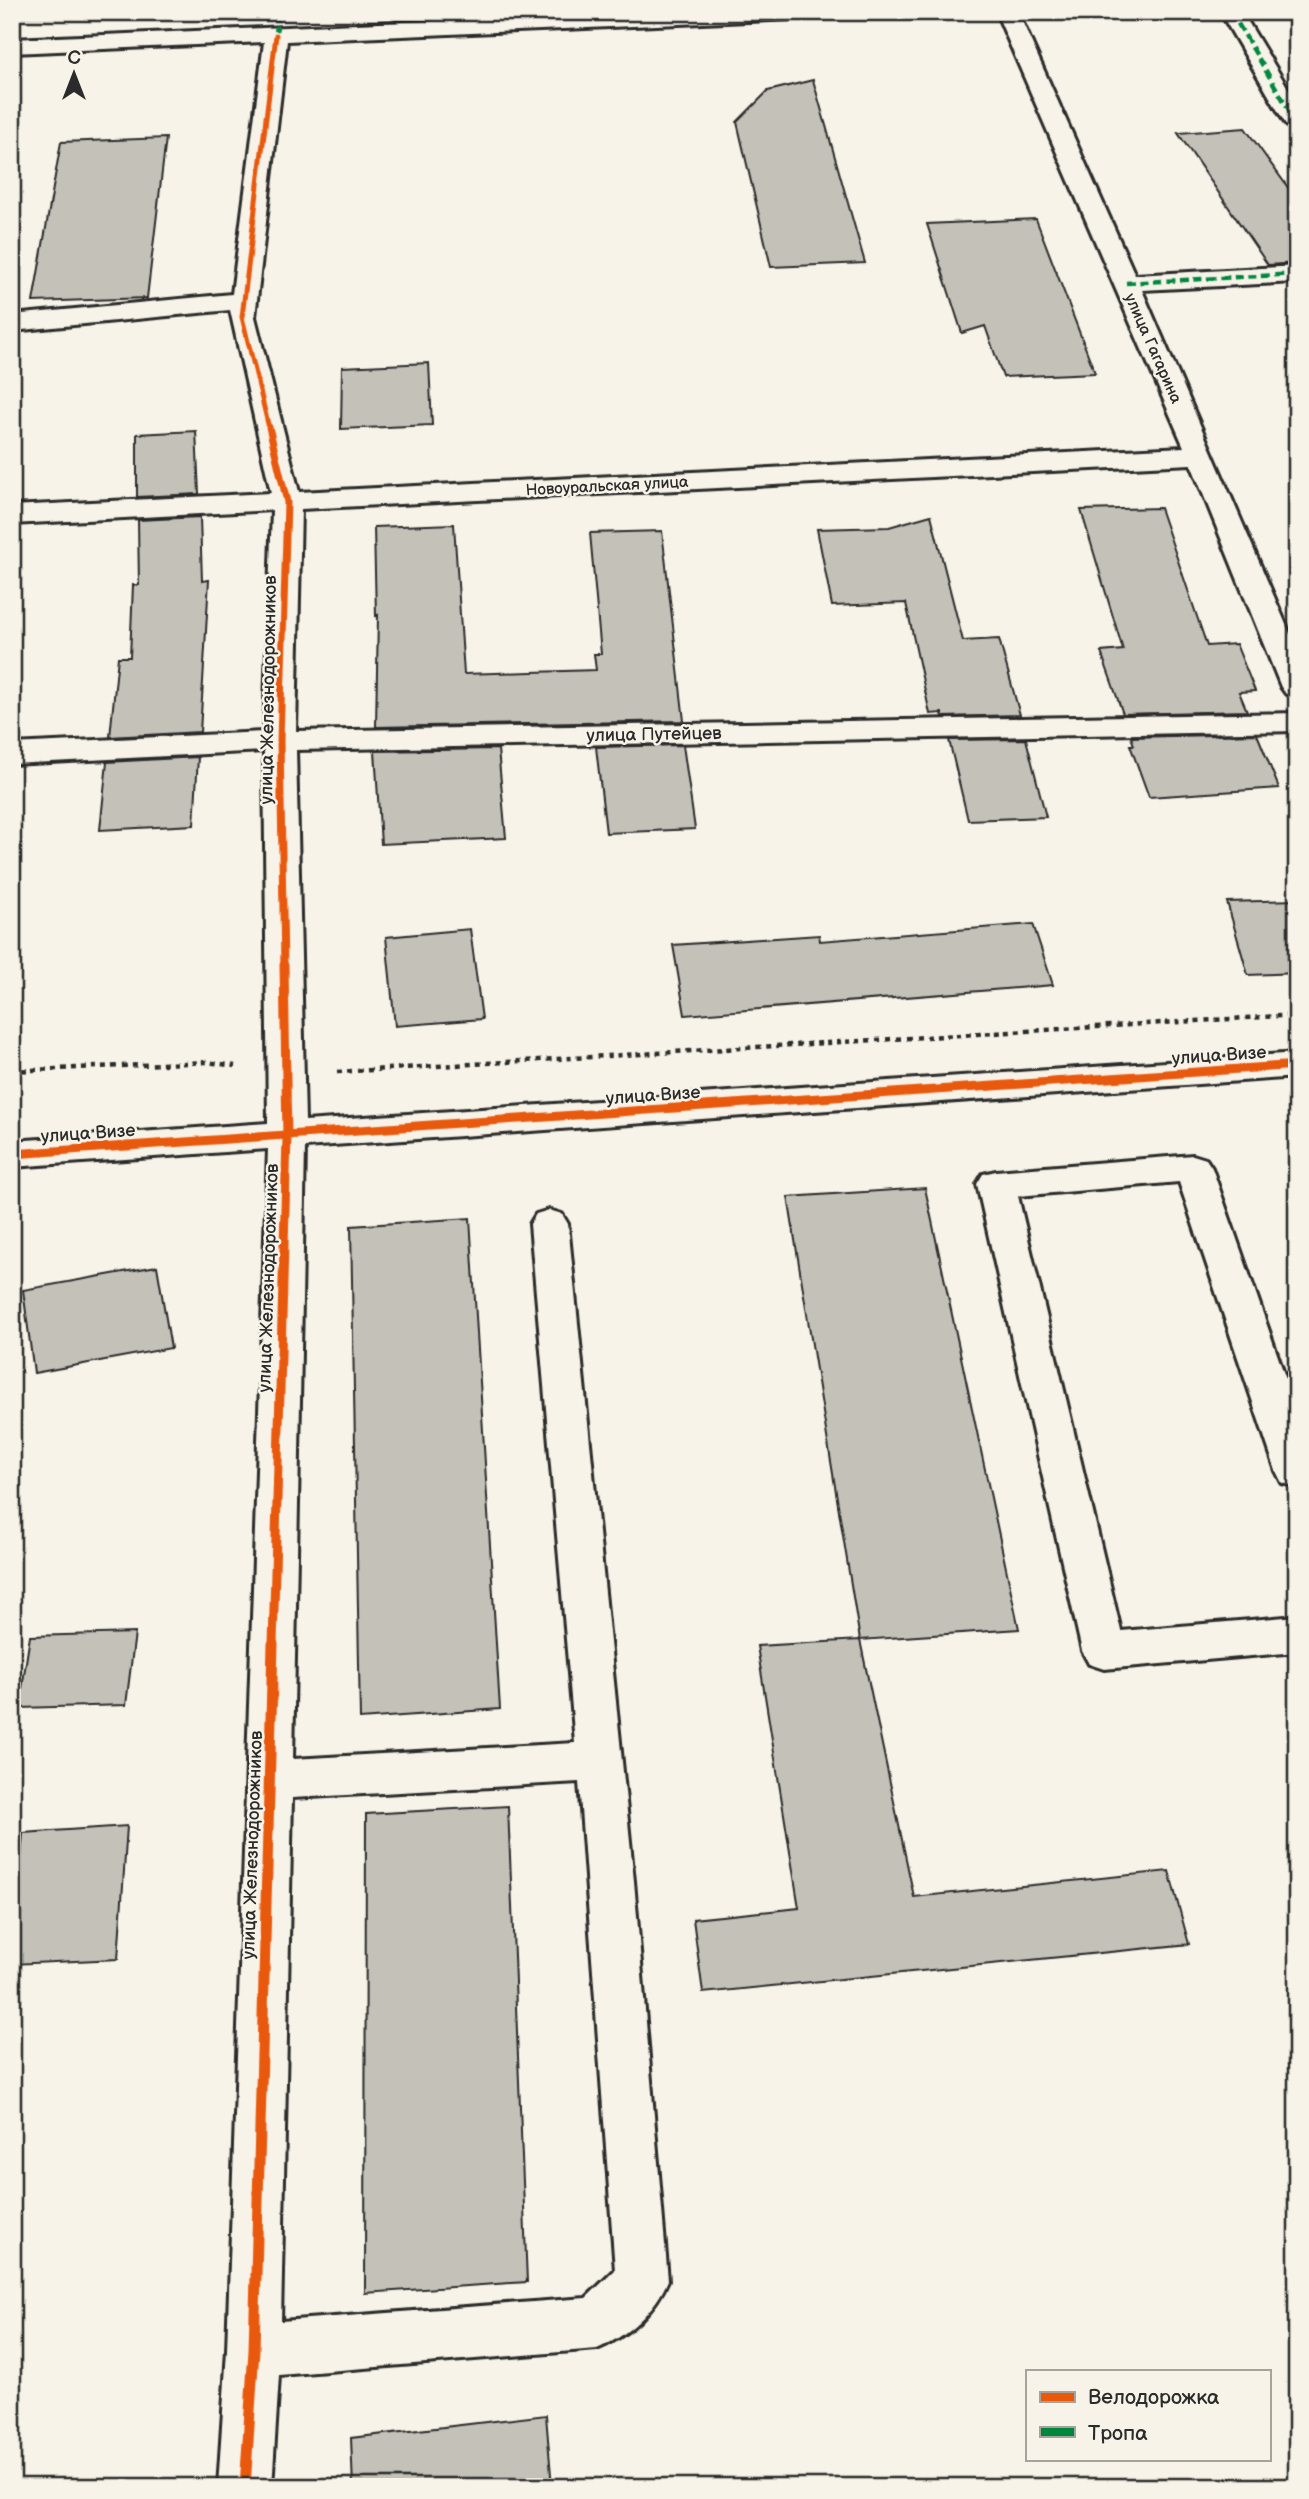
<svg xmlns="http://www.w3.org/2000/svg" width="1309" height="2499" font-family="'Balsamiq Sans',sans-serif">
<style>
.built{fill:#e8e4da}
.building{fill:#c4c1b9;stroke:#2b2b2b;stroke-width:2}
.lines{fill:none;stroke-linecap:round;stroke-linejoin:round}
.minor-casing{stroke:#2b2b2b;stroke-width:6}
.path{stroke:#2b2b2b;stroke-width:4.5;stroke-dasharray:5 5;stroke-linecap:butt}
.minor{fill:#f7f3e8;fill-rule:evenodd}
.quiet{stroke:#00873e;stroke-width:4.5;stroke-dasharray:9 4.5;stroke-linecap:butt}
.cycleway-far3-casing{stroke:#f7f3e8;stroke-width:8}
.cycleway-far2-casing{stroke:#f7f3e8;stroke-width:10}
.cycleway-far1-casing{stroke:#f7f3e8;stroke-width:13}
.cycleway-casing{stroke:#f7f3e8;stroke-width:16}
.cycleway-far3{stroke:#e8590c;stroke-width:5}
.cycleway-far2{stroke:#e8590c;stroke-width:7}
.cycleway-far1{stroke:#e8590c;stroke-width:9}
.cycleway{stroke:#e8590c;stroke-width:11}
.labels{text-anchor:middle;stroke-width:5;stroke-linejoin:round;paint-order:stroke}
.far-street-label{font-size:16px;fill:#2b2b2b;stroke:#f7f3e8}
.street-label{font-size:18px;fill:#2b2b2b;stroke:#f7f3e8}
</style>
<rect width="100%" height="100%" fill="#f7f3e8"/>
<filter id="ink" filterUnits="userSpaceOnUse"><feTurbulence type="fractalNoise" baseFrequency=".0143" numOctaves="2"/><feDisplacementMap in="SourceGraphic" scale="14" xChannelSelector="R" yChannelSelector="G"/><feConvolveMatrix kernelMatrix="1 2 1 2 8 2 1 2 1" color-interpolation-filters="sRGB"/></filter>
<g filter="url(#ink)">
<path class="built" d="M12,12h225l-225,9z"/>
<path class="building" d="M813,80l52,183 -94,4 -34,-145 31,-31z
M1245,128l52,72v63l-29,2 -90,-132z
M166,138l-19,160 -114,4 28,-160z
M1036,219l59,154 -92,4 -18,-51 -23,7 -35,-109z
M429,363l3,62 -91,4 1,-62z
M196,431l3,63 -62,3v-63z
M1160,508l47,138 29,-2 19,47 -16,1 8,19 -124,3 -22,-62 22,-2 -42,-140z
M931,515l32,126 36,-2 21,76 -77,2 -1,-4 -12,1 -24,-111 -74,3 -15,-77 72,-2z
M200,517l2,64 7,-1 -9,152 -90,5 8,-80h12l3,-72h6l-1,-65z
M454,524l10,150 132,-4 -2,-16h7l-11,-121 72,-2 22,190 -308,6 2,-112 -2,1 -2,-89z
M1257,734l22,54 -130,9 -19,-52h4l-3,-8z
M1026,739l20,78 -78,3 -19,-80z
M683,745l12,84 -89,4 -10,-86z
M498,749l8,89 -125,6 -6,-93z
M198,757l-4,68 -94,5 7,-68z
M1297,900v73l-49,2 -21,-73z
M1033,924l20,61 -368,30 -12,-70 146,-10 1,6z
M470,929l12,90 -87,7 -9,-89z
M925,1188l94,441 -159,11 -72,-443z
M470,1218l30,491 -140,10 -9,-493z
M157,1266l14,82 -137,25 -11,-83z
M135,1633l-9,72 -107,3 11,-72z
M860,1640l54,257 255,-26 20,73 -486,49 -10,-74 106,-11 -42,-262z
M508,1806l19,476 -162,11 1,-479z
M127,1826l-9,133 -106,5 11,-131z
M546,2415l6,72h-199l-2,-49z"/>
<g class="lines">
<defs>
<path id="minor" d="M635,12h169l-11,7 -506,22 -32,276 44,175 885,-45 -188,-435h22l117,263 162,-9v16l-155,8 155,360v46l-11,-2 -5,-7 -90,-223 -890,45 -5,222 1001,-18v18l-1001,19 9,371 992,-68v24l-992,70 -12,612 282,-16 -45,-519 6,-10 13,-4 13,4 6,10 66,657 34,399c-12,30 -42,57 -71,69l-318,26 -7,112h-54l9,-137 41,-1201 -256,18v-26l256,-18 -4,-372 -252,13v-20l252,-12 8,-222 -260,14v-18l259,-13 -41,-183 -218,21v-16l220,-21 32,-252 -252,11v-14zM579,1782l36,488 -29,28 -305,23 11,-523z
M1220,12h22l55,91v27l-8,-2 -4,-5z
M1193,1155l13,4 6,9 85,243v76l-15,-4 -6,-12 -97,-289 -161,14 103,435 176,-15v36l-193,17 -15,-5 -7,-13 -105,-467 6,-10 13,-3z"/>
</defs>
<use href="#minor" class="minor-casing"/>
<path class="path" d="M12,1071l195,-9 28,4
M337,1072l960,-57"/>
<use href="#minor" class="minor"/>
<path class="quiet" d="M1231,12l66,111
M531,24l3,-12
M276,35l2,-23
M1126,283l171,-9"/>
<defs>
<path id="cycleway-far3" d="M269,428l-27,-111 34,-282"/>
<path id="cycleway-far2" d="M269,427l18,75 -7,239 4,226"/>
<path id="cycleway-far1" d="M12,1154l1285,-89
M273,1645l14,-508 -3,-172"/>
<path id="cycleway" d="M245,2487l9,-137 19,-706"/>
</defs>
<use href="#cycleway-far3" class="cycleway-far3-casing"/>
<use href="#cycleway-far2" class="cycleway-far2-casing"/>
<use href="#cycleway-far1" class="cycleway-far1-casing"/>
<use href="#cycleway" class="cycleway-casing"/>
<use href="#cycleway-far3" class="cycleway-far3"/>
<use href="#cycleway-far2" class="cycleway-far2"/>
<use href="#cycleway-far1" class="cycleway-far1"/>
<use href="#cycleway" class="cycleway"/>
</g>
</g>
<g class="labels">
<g class="far-street-label">
<text transform="translate(1154 348) rotate(66)" y="6">улица Гагарина</text>
<text transform="translate(607 485) rotate(-3)" y="6">Новоуральская улица</text>
</g>
<g class="street-label">
<text transform="translate(268 690) rotate(-89)" y="6">улица Железнодорожников</text>
<text transform="translate(654 734) rotate(-1)" y="6">улица Путейцев</text>
<text transform="translate(1219 1055) rotate(-4)" y="6">улица Визе</text>
<text transform="translate(653 1095) rotate(-4)" y="6">улица Визе</text>
<text transform="translate(88 1133) rotate(-4)" y="6">улица Визе</text>
<text transform="translate(268 1278) rotate(-88)" y="6">улица Железнодорожников</text>
<text transform="translate(252 1845) rotate(-88)" y="6">улица Железнодорожников</text>
</g>
</g>
<rect width="1309" height="2499" fill="none" stroke="#f7f3e8" stroke-width="42"/>
<rect x="21" y="21" width="1267" height="2457" fill="none" stroke="#2b2b2b" stroke-width="2.5" filter="url(#ink)"/>
<rect x="1026" y="2370" width="245" height="91" fill="#f7f3e8" stroke="#a5a39c" stroke-width="2"/>
<rect x="1040" y="2392" width="35" height="10" fill="#e8590c" stroke="#a5a39c" stroke-width="2"/>
<text x="1088" y="2404" font-size="21" fill="#2b2b2b">Велодорожка</text>
<rect x="1040" y="2427" width="35" height="10" fill="#00873e" stroke="#a5a39c" stroke-width="2"/>
<text x="1088" y="2440" font-size="21" fill="#2b2b2b">Тропа</text>
<g transform="translate(74 74)" stroke="#f7f3e8" stroke-width="5" paint-order="stroke">
<path d="M0-5L12 26L0 18L-12 26Z" fill="#2b2b2b"/>
<text y="-10" font-size="19" font-weight="bold" text-anchor="middle" fill="#2b2b2b">С</text>
</g>
</svg>
